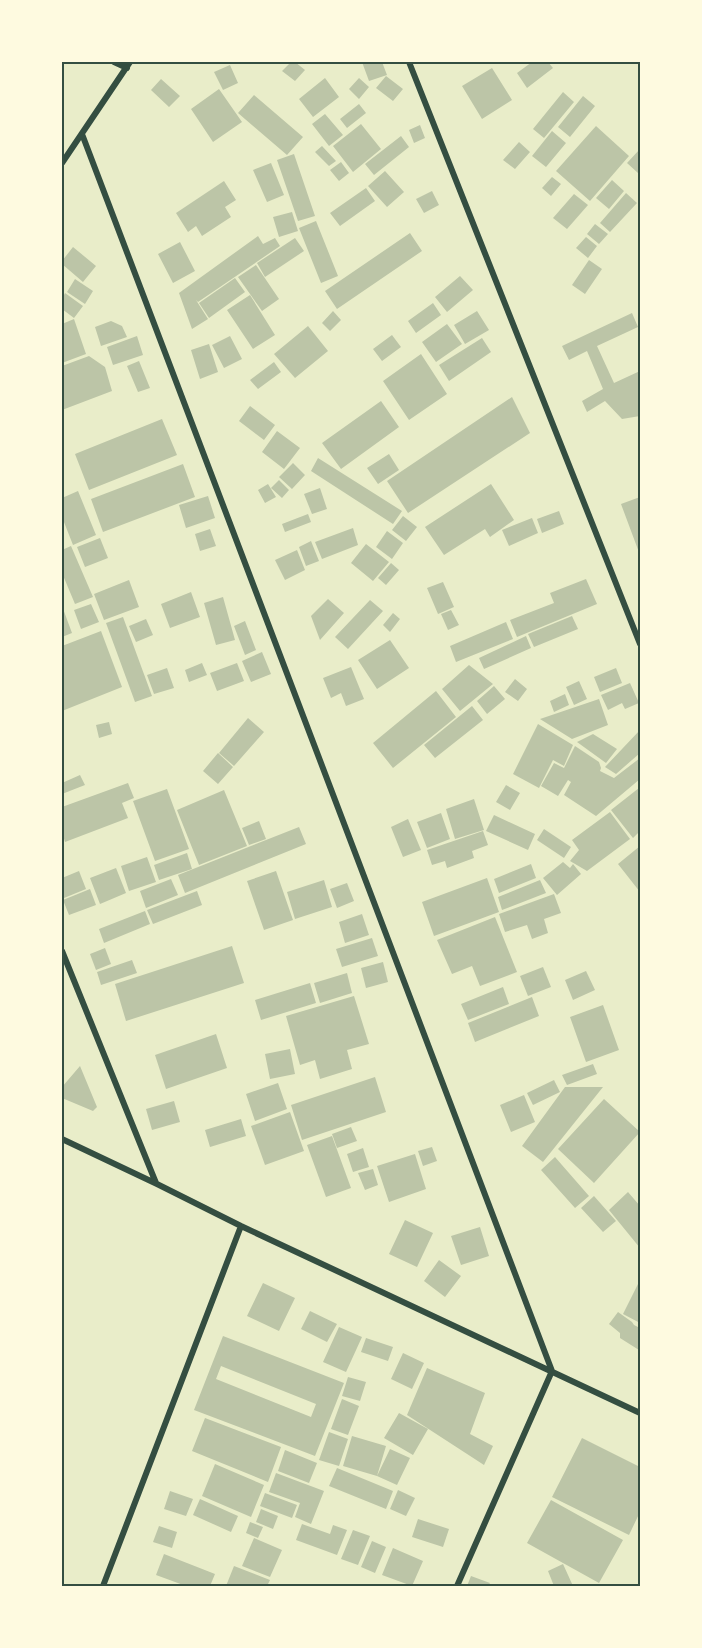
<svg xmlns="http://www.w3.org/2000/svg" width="702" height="1648" font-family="Figtree,sans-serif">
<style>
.building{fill:#bcc5a7;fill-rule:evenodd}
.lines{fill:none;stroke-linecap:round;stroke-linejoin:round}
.minor{stroke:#344e41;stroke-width:6}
.neatline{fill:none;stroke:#344e41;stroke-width:2}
</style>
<rect width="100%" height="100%" fill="#e9edc9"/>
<path class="building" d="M291,62h4l10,8 -10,11 -13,-10z
M362,62h20l5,13 -18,6z
M532,62h16l5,6 -26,20 -10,-15z
M230,65l8,18 -15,7 -9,-18z
M492,68l20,32 -30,19 -20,-33z
M386,76l17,13 -10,12 -17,-13z
M325,78l14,19 -26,20 -14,-18z
M359,78l10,9 -10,12 -10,-10z
M161,79l19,17 -11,11 -18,-17z
M219,89l23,33 -29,20 -22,-33z
M563,92l11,10 -30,36 -11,-9z
M254,95l49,42 -16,18 -49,-42z
M583,96l12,10 -25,31 -12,-10z
M359,104l7,9 -19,15 -7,-9z
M325,114l18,21 -14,11 -17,-22z
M361,124l20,25 -28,23 -20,-26z
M420,125l5,13 -11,5 -5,-13z
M596,126l33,30 -39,45 -34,-30z
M552,131l14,12 -20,24 -14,-11z
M401,136l8,11 -35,28 -9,-11z
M519,142l11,10 -15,17 -12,-9z
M322,146l14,15 -7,5 -14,-14z
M640,149v21l-2,3 -11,-10z
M294,154l21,62 -17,5 -21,-61z
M341,162l8,11 -10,8 -9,-11z
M271,163l13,32 -17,7 -14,-32z
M385,171l19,21 -17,15 -19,-21z
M552,177l9,7 -10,12 -9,-8z
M612,180l12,11 -15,18 -13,-11z
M224,181l12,19 -11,7 6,10 -29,19 -6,-10 -8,6 -12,-19z
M366,188l9,13 -35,25 -10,-13z
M432,191l7,14 -15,8 -8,-14z
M626,193l11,10 -27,29 -10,-9z
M574,194l14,11 -21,24 -14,-11z
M292,212l6,19 -19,6 -6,-20z
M316,221l22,55 -17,7 -22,-55z
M595,224l13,10 -9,10 -12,-10z
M410,233l12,18 -85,58 -12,-18z
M258,236l5,8 12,-6 5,8 -82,56 -2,-2 12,19 -16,10 -13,-36z
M586,237l11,9 -9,12 -12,-10z
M295,238l9,13 -39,26 -8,-14z
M180,242l15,29 -22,12 -15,-29z
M73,247l23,19 -13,16 -21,-18v-3z
M589,260l13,9 -17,25 -13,-9z
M256,265l23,34 -17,12 -24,-34z
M460,276l13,14 -26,22 -12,-15z
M235,278l10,14 -36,26 -10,-15z
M75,279l18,12 -8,13 -18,-12z
M65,293l18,13 -9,12 -12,-9v-10z
M250,295l25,40 -22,14 -26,-39z
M433,303l8,12 -25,18 -8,-12z
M333,311l8,9 -11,11 -8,-8z
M477,311l12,19 -24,14 -11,-19z
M632,313l6,14 -41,19 17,37 26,-12v45l-18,3 -17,-18 -18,11 -5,-11 21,-12 -16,-38 -18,9 -7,-14z
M74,319l12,35 -24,9v-39z
M111,321l11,5 5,11 -26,9 -6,-19z
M447,324l15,20 -26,18 -14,-20z
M308,326l20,25 -33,27 -21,-24z
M392,335l9,12 -19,14 -9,-12z
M137,336l6,19 -30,10 -6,-18z
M230,336l12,23 -18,9 -12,-23z
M482,338l9,14 -42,29 -10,-16z
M209,344l9,28 -18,7 -9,-29z
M421,354l26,40 -38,26 -26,-39z
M89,356l16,11 7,24 -50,19v-44z
M139,361l11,27 -12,4 -11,-26z
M274,362l7,10 -23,17 -8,-9z
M512,397l18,36 -122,80 -21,-32z
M381,401l18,26 -58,42 -19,-26z
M250,406l25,19 -11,15 -25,-19z
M162,419l15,36 -88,35 -14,-36z
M277,431l23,17 -16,21 -22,-17z
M389,454l10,16 -21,14 -11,-16z
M318,458l84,53 -9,13 -82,-53z
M293,463l12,12 -13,14 -13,-12z
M183,464l12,33 -92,35 -12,-33z
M279,480l10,10 -7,8 -11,-10z
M268,484l8,13 -11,6 -7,-13z
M491,484l23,36 -24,17 -5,-8 -41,26 -19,-28z
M320,488l7,21 -15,5 -8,-20z
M78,491l18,44 -23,10 -11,-28v-19z
M208,496l7,22 -29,10 -7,-23z
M640,497v58l-19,-51z
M559,511l5,13 -22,9 -5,-14z
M308,514l3,8 -26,10 -3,-8z
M403,516l14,11 -11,14 -14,-11z
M532,518l6,15 -29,13 -7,-16z
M353,528l5,17 -36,14 -7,-17z
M210,529l6,17 -16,5 -5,-17z
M387,531l16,12 -11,16 -16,-12z
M100,538l8,20 -23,9 -8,-20z
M311,541l8,20 -13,5 -7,-19z
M366,544l23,18 -16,19 -22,-18z
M71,546l22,51 -18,7 -13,-31v-23z
M297,550l8,20 -20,10 -10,-20z
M391,563l8,7 -13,15 -8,-7z
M586,579l11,25 -80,33 -7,-17 44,-17 -4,-10z
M129,580l10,27 -35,13 -10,-26z
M443,582l11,25 -16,7 -11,-26z
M191,592l9,25 -30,11 -9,-24z
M223,597l12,43 -19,5 -12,-42z
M328,599l16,14 -24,27 -9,-24z
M370,600l13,11 -35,38 -13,-12z
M91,604l8,18 -18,7 -7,-19z
M62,606l10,27 -10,4z
M451,610l8,15 -11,5 -7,-16z
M393,613l7,6 -10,13 -7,-7z
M572,616l6,13 -44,18 -6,-13z
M123,617l29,79 -17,6 -29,-79z
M146,619l7,16 -17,7 -7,-16z
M245,621l11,29 -11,5 -11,-29z
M506,622l7,17 -57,23 -6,-16z
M101,631l21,56 -60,24v-65z
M526,636l5,12 -47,21 -5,-11z
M390,640l19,28 -32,21 -19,-29z
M262,652l9,22 -20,8 -9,-21z
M202,663l5,12 -18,7 -4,-12z
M237,663l7,18 -27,10 -7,-18z
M469,665l24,19 -33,27 -18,-22z
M351,667l13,32 -18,7 -5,-13 -10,5 -8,-20z
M167,668l7,20 -20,6 -7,-19z
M616,668l6,15 -22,9 -6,-15z
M515,679l12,10 -9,12 -13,-9z
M579,681l8,18 -13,6 -8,-18z
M630,683l9,20 -14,6 -3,-6 -14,7 -7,-15z
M494,686l11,13 -18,15 -10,-13z
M436,691l20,26 -63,51 -20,-25z
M565,694l4,11 -15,7 -4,-11z
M599,699l9,26 -36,14 -32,-20z
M472,706l11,14 -48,38 -11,-13z
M248,718l16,14 -30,34 -15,-13z
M109,722l3,12 -13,4 -3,-13z
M538,724l35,21 -9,21 -11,-6 -14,28 -26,-14z
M640,730v23l-24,21 -11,-7z
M593,734l24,15 -11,14 -29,-21z
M575,746l24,16 2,6 -1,3 14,7 26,-20v21l-44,37 -32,-21 7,-13 -3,-2 -10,16 -17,-10 13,-23 10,5z
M218,753l15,14 -15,17 -15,-13z
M80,775l5,10 -23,9v-11z
M128,783l6,15 -12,5 6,15 -63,24 -3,-10v-25z
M506,785l14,8 -10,17 -14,-8z
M639,788l1,43 -7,7 -22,-28z
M167,789l22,60 -34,12 -22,-60z
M224,790l23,56 -48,19 -22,-55z
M474,799l10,31 -29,9 -9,-30z
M610,812l20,27 -43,32 -17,-10 9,-11 -7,-10z
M441,813l9,26 -23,9 -10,-26z
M494,815l41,19 -7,16 -42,-19z
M408,819l13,31 -18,7 -12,-30z
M259,821l7,18 -17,6 -7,-17z
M299,827l7,17 -121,49 -7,-18z
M544,829l27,18 -7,11 -27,-18z
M483,831l5,14 -16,6 2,7 -27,10 -2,-7 -13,4 -5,-15z
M640,846v46l-22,-28z
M187,853l5,16 -33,11 -5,-15z
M147,857l9,25 -27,9 -8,-25z
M563,862l7,6 3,-4 8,10 -24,21 -14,-17z
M531,864l5,14 -37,15 -5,-14z
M116,868l10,25 -26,11 -10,-26z
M79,871l7,18 -22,9 -2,-8v-12z
M276,871l17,49 -29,10 -17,-49z
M487,878l12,34 -65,24 -12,-34z
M171,879l7,16 -32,13 -6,-17z
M324,880l8,27 -37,12 -8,-27z
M540,880l6,13 -44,17 -4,-13z
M347,883l7,18 -17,7 -7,-19z
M90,889l6,16 -27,10 -6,-15z
M197,891l5,14 -49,19 -6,-14z
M554,894l7,19 -17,6 4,14 -16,6 -5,-14 -22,7 -6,-18z
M145,911l5,13 -46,19 -5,-14z
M362,914l7,21 -24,8 -6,-21z
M495,917l22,55 -37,14 -8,-20 -20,8 -15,-34z
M372,938l6,18 -36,11 -6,-18z
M232,946l12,37 -118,38 -11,-37z
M105,948l6,16 -15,6 -6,-16z
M132,960l5,13 -36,12 -4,-13z
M383,962l5,20 -22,6 -5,-20z
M543,967l8,20 -23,9 -8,-20z
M586,971l9,19 -22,10 -8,-20z
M347,973l5,20 -32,10 -6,-20z
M310,983l6,20 -55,17 -6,-20z
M503,987l6,17 -41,16 -7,-16z
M354,996l15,48 -22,6 5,19 -32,10 -5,-19 -15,5 -14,-49z
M532,997l7,19 -64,26 -7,-19z
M603,1005l16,45 -33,12 -16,-45z
M216,1034l11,34 -61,21 -11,-34z
M290,1049l5,25 -25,5 -5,-25z
M593,1064l4,10 -30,11 -5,-10z
M80,1066l17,41 -4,4 -31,-13v-11z
M375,1077l11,35 -84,28 -11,-35z
M554,1080l6,12 -27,13 -6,-12z
M278,1083l9,26 -32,12 -9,-27z
M565,1087h38l-60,75 -21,-16z
M524,1095l11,27 -24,10 -11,-27z
M604,1099l36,33 -46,51 -36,-34z
M174,1101l6,21 -28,8 -6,-21z
M290,1112l14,39 -39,14 -14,-39z
M241,1119l5,17 -36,11 -5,-17z
M351,1127l6,14 -20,7 -5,-14z
M332,1136l19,52 -25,9 -19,-52z
M432,1147l5,14 -14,5 -5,-15z
M363,1148l6,19 -16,5 -6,-18z
M415,1154l11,35 -37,13 -12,-36z
M555,1157l34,39 -14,12 -34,-38z
M373,1169l5,16 -13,5 -7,-17z
M628,1192l12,14v42l-31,-38z
M594,1196l22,25 -13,11 -22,-24z
M405,1220l28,13 -16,34 -28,-13z
M480,1227l9,29 -28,9 -10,-29z
M439,1260l22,16 -16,21 -21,-16z
M640,1280v43l-17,-9z
M263,1283l32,15 -16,33 -32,-15z
M310,1311l27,13 -10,18 -26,-13z
M618,1312l14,10 2,3 6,3v19l-1,3 -19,-12v-5l-11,-9z
M339,1327l23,10 -16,35 -23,-10z
M223,1336l121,47 -29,73 -121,-46zM221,1366l95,38 -5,13 -95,-38z
M366,1338l27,9 -5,14 -27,-9z
M403,1353l21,10 -12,26 -21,-10z
M427,1368l58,25 -15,41 23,12 -9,19 -77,-50z
M348,1377l18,5 -6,19 -18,-5z
M342,1399l17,7 -11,29 -17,-6z
M399,1413l29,16 -15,26 -29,-17z
M205,1418l76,29 -13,35 -76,-31z
M329,1432l19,7 -9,27 -20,-6z
M352,1436l34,10 -9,30 -34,-10z
M582,1438l58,29v45l-11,23 -77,-38z
M390,1449l20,9 -13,27 -20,-9z
M285,1450l32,13 -8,20 -31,-12z
M215,1464l49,21 -13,32 -49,-21z
M337,1468l56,23 -7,18 -57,-23z
M276,1473l48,18 -13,33 -16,-7 5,-14 -31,-11z
M398,1490l17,8 -9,18 -16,-7z
M170,1491l23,8 -7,17 -22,-7z
M265,1493l32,12 -5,13 -32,-12z
M200,1499l38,17 -7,16 -38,-17z
M551,1500l72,40 -24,43 -72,-40z
M261,1509l17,7 -5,13 -17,-7z
M418,1519l31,10 -6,18 -31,-10z
M250,1522l13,5 -5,11 -12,-5z
M302,1524l28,10 3,-9 14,5 -10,25 -41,-15z
M159,1526l18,6 -5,16 -19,-6z
M353,1530l17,6 -12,29 -17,-6z
M254,1538l28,12 -12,27 -28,-11z
M372,1541l14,6 -11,26 -14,-6z
M393,1548l30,13 -11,25 -30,-11z
M164,1554l51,20 -5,12h-24l-30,-11z
M563,1564l10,22h-19l-6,-15z
M234,1566l36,14 -3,6h-41z
M471,1576l19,7 -2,3h-21z"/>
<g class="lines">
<path class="minor" d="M114,62l13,6
M409,62l231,582
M82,134l470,1237 -95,215
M62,163l68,-101
M62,951l94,232
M62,1139l95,45 84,42 399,187
M103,1586l138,-360"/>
</g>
<rect width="702" height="1648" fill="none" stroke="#fefae0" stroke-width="126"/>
<rect x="63" y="63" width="576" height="1522" class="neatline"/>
</svg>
